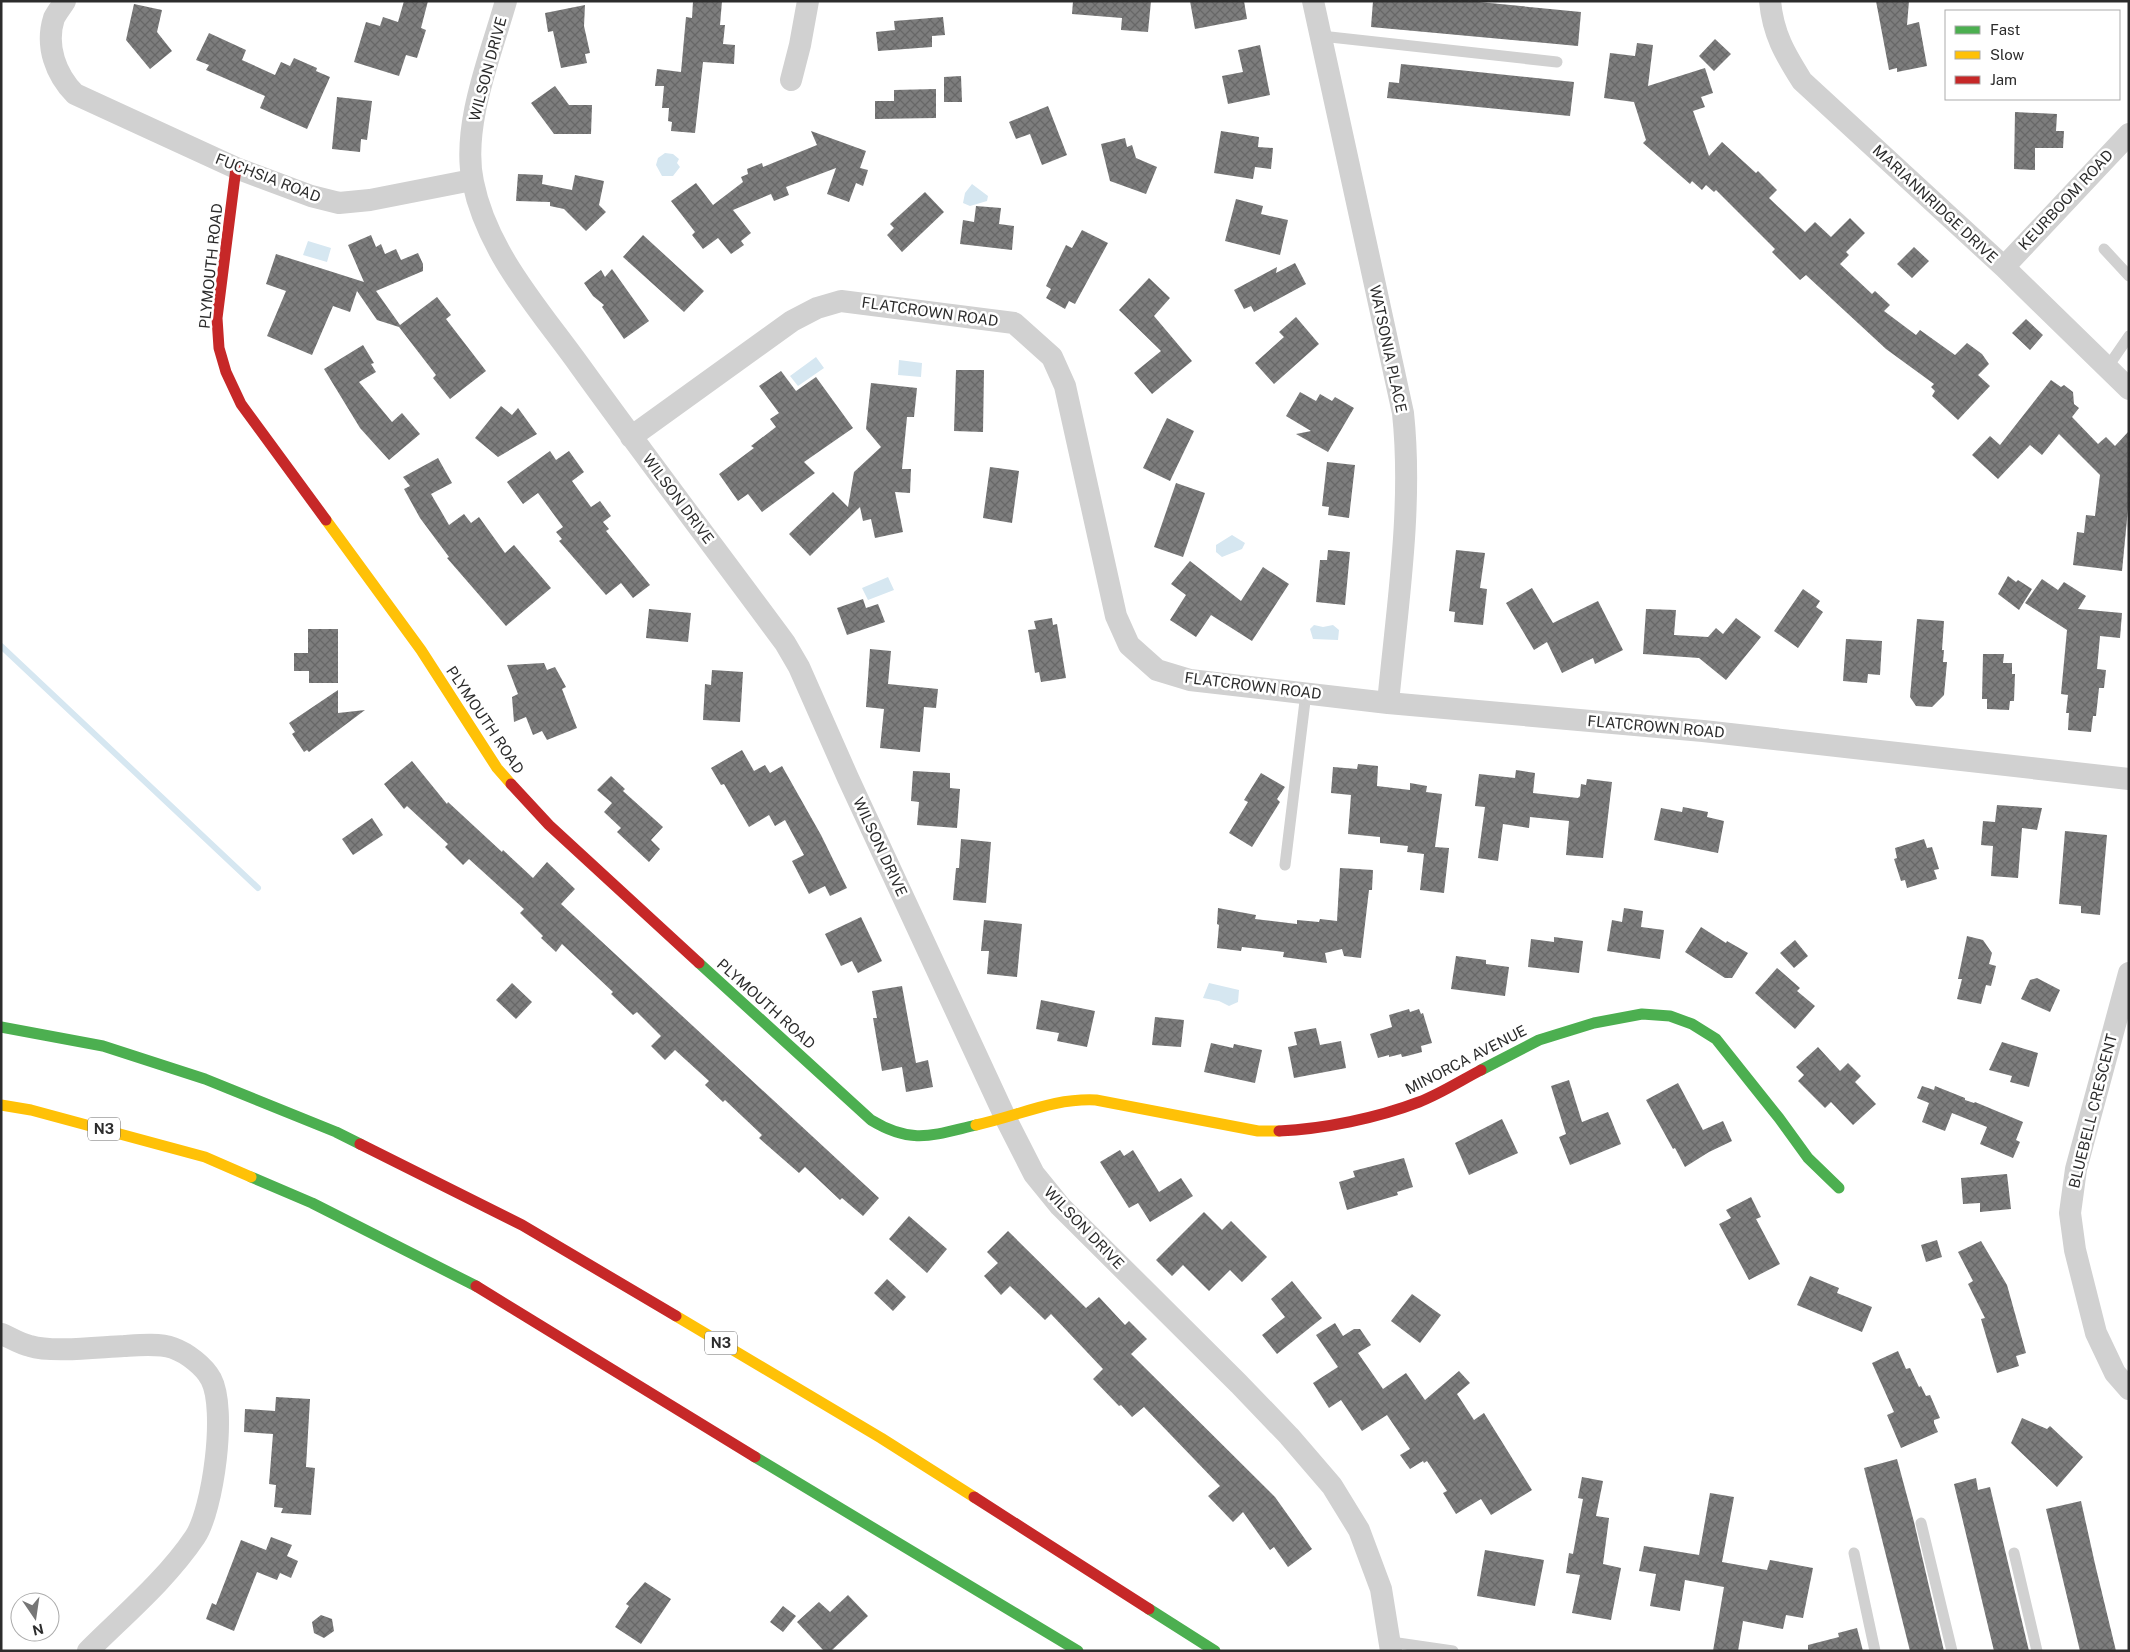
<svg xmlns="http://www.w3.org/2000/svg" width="2130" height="1652" font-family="'Public Sans',sans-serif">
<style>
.water{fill:#d6e7f1}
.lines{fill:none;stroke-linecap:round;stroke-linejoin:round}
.stream{stroke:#d6e7f1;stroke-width:6}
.building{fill:url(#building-cross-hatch)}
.lane{stroke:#d1d1d1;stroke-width:11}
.street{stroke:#d1d1d1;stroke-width:22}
.fast{stroke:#4caf50;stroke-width:11}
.slow{stroke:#ffc107;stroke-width:11}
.jam{stroke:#c62828;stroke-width:11}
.labels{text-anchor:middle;stroke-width:5;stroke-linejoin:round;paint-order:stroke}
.shield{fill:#fff;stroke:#6b6b6b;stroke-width:1}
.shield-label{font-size:14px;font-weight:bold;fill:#2c2c2c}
.street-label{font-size:15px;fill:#2c2c2c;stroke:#fff}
</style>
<defs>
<pattern id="building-cross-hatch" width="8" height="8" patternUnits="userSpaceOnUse" patternTransform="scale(1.25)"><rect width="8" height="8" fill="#7d7d7d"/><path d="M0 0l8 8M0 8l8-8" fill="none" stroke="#676767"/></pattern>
</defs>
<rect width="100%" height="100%" fill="#fff"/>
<path class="water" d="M665,153l8,1 6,5 -2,4 3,4 -7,9h-11l-6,-11 2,-7z
M972,184l16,12 -1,5 -17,5 -7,-3 2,-10z
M308,241l23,7 -4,14 -24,-7z
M816,357l8,11 -26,18 -8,-10z
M899,360l23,3 -1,14 -23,-2z
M1232,535l13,8 -3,6 -20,8 -6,-5v-7z
M888,577l6,13 -26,10 -6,-12z
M1314,625l9,2 10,-2 6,5 -1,10 -25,-1 -3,-10z
M1209,983l30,7 -1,12 -9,4 -10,-5 -16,-3z"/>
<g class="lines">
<path class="stream" d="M1,646l257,242"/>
</g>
<path class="building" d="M404,1h24l-7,27 5,2 -9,28 -11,-3 -7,21 -45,-14 12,-40 14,4 3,-9 15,5z
M693,1h29l-2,24h5l-2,19 12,1 -1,19 -31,-2 -8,71 -24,-2 1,-9 -4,-1 1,-13h-7l2,-22h-9l2,-17 24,3 5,-55 6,1z
M1073,1h78l-3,31 -27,-2 1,-12 -50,-4z
M1190,1h54l3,18 -52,10z
M1373,1h96l112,11 -3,34 -207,-19z
M1876,1h33l-2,24 12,-3 8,44 -30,6v-4l-8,2z
M134,4l28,6 -5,22 15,19 -22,18 -24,-29z
M585,5l-1,21 6,27 -5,1 2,9 -26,5 -8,-37 -5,1 -3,-19z
M943,17l2,18 -13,1v11l-54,4 -2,-19 19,-2 -1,-9z
M209,33l37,17 -4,10 33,15 6,-13 9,4 4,-8 23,10 -1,3 14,6 -23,52 -47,-21 5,-12 -59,-26 3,-5 -13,-5z
M1715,39l16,15 -17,17 -15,-15z
M1637,43l16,2 -5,41 57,-18 8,25 -12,4 4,10 -12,4 16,45 13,-14 34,31 2,-2 19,19 -8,8 36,34 10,-10 16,15 19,-19 15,15 -19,19 3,3 -9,9 32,30 3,-3 15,14 -6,6 32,24 4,-5 35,25 12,-12 15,11 7,10 -11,11 12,11 -32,34 -26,-24 3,-5 -4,-4 3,-3 -48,-35 -80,-74 -6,5 -28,-28 3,-3 -59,-59 -2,2 -8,-7 -4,5 -10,-9 -2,3 -47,-41 3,-3 -12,-38 -30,-4 6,-45 25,3z
M1260,45l10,50 -42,9 -6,-28 21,-4 -5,-22z
M1401,64l173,18 -4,34 -183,-18 2,-16 10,1z
M961,76l1,26h-18v-25z
M555,86l14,19h23l-1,29h-37l-23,-31z
M936,89v29l-61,1v-18h19v-11z
M337,97l35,4 -5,39 -6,-1 -1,13 -28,-3z
M1048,106l19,49 -25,10 -12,-31 -14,5 -7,-17z
M2015,112l42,2 -1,17h8l-1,17h-28v22l-21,-1z
M811,131l55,20 -6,17 8,2 -5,16 -7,-3 -7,19 -22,-8 9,-26 -50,19 3,8 -15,6 -3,-7 -38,16 18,23 -10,8 3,4 -13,9 -13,-16 -15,11 -11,-14 3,-3 -24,-31 25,-18 17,22 30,-23 -2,-5 7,-3 -1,-5 15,-6 1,4 54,-22z
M1221,131l38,6 -1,10 15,1 -2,21 -16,-2 -2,12 -39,-6z
M1125,138l2,9 5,-2 4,13 21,9 -11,27 -36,-13 -9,-37z
M518,174l25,1 -1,9 30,6 3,-15 29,6 -5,24 7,7 -20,19 -22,-22 -14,-3v-4l-34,-1z
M925,192l19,20 -42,40 -15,-17 7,-7 -4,-4z
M1236,199l27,7 -2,8 27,6 -8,35 -55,-14z
M976,206l25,2 -2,16 15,2 -2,24 -52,-6 3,-24 11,2z
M1082,230l26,13 -33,61 -6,-3 -4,8 -19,-11 5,-9 -5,-3 20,-41 6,3z
M371,235l5,12 5,-3 4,10 11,-5 5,11 17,-7 5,11v7l-47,20 24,34 37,-28 14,18 -5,4 40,52 -36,28 -17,-21 3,-3 -37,-48 -22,-7 -20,-29 -7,21 -17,-6 -21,49 -45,-19 19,-45 -20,-7 10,-30 88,28 -16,-37z
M643,235l61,56 -20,21 -61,-55z
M1914,247l15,14 -17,17 -15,-14z
M1295,263l11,21 -52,28 -3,-6 -7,3 -10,-19 43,-23 -1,6z
M612,269l37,52 -25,18 -22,-32 2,-2 -11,-9 -9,-13 17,-13 4,7z
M1149,278l21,20 -16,18 38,45 -40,33 -18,-21 27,-22 -42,-41z
M1296,317l23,27 -45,40 -19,-21 29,-26 -5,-5z
M2026,319l17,16 -13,15 -18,-17z
M363,345l11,18 -3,1 5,8 -17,10 33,40 10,-9 18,21 -31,26 -29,-32 -36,-59z
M956,370h28l-1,62 -29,-1z
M781,371l15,20 20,-14 37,51 -49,34 11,11 -53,39 -14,-18 -10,7 -19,-27 35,-26 -3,-2 25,-19 -6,-8 9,-6 -20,-27z
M2051,380l10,7 3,-2 9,7 1,12 5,4 -7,9 26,27 8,-7 9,9 14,-15v68l-7,72 -49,-6 4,-33 7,1 2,-18 9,1 5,-41 -41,-41 -17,21 -12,-10 -32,34 -26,-24 18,-19 10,9z
M871,383l46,5 -3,29h-7l-5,52h9l-1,24 -15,-1 8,40 -28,6 -4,-19 -8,2 -3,-14 -50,49 -21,-22 44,-42 15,15 6,-35 27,-25 -15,-18z
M1300,392l16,9 4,-7 12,7 3,-4 19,11 -26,44 -32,-18 15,-3 -25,-15z
M501,406l11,9 6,-7 19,26 -39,23 -23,-19z
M1167,418l27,13 -24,50 -27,-13z
M550,451l6,9 13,-9 15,21 -12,9 19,26 9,-6 11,15 -8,6 6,7 -3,2 44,54 -17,13 -12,-15 -15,12 -47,-54 3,-2 -6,-7 7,-5 -25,-34 -15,11 -16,-22z
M438,458l14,25 -21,11 18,31 15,-11 7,9 8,-6 26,36 9,-8 37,43 -45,38 -59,-68 2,-1 -29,-39 -16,-29 6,-3 -7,-9z
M1327,462l28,3 -6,53 -21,-3 1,-8 -7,-1z
M990,467l29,4 -7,52 -29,-5z
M1176,483l29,10 -22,64 -29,-10z
M1328,550l22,2 -5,53 -29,-3 4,-42h7z
M1456,550l29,3 -5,35 7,1 -4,36 -29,-3 1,-10 -6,-1z
M1190,561l51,40 22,-34 26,17 -37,57 -41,-26 -15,22 -26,-17 16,-25 -15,-11z
M2008,576l8,6 2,-2 14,9 -13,21 -21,-16z
M2042,579l16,11 6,-8 22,14 -8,13 44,4 -2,25 -20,-2 -3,33 9,1 -2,18h-5l-3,28h-3l-2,16 -23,-2 1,-17h-3l2,-18 -7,-1 6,-64 -42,-27z
M1532,588l21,35 45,-22 25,49 -28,14 -2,-6 -31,15 -15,-31 -13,8 -28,-47z
M1803,589l17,12 -4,6 7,5 -25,36 -24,-17z
M863,599l3,9 12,-4 7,18 -38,13 -10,-27z
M649,609l42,4 -3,29 -42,-4z
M1646,609l30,1 -2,25 34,2 8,-9 7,6 13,-16 25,19 -35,43 -27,-22 -56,-4z
M1052,618l1,7 4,-1 9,54 -25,4 -2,-10 -4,1 -7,-43 8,-1 -2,-8z
M1917,619l27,2 -2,29h2l-1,12h4l-3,33 -12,12 -16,-1 -6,-9z
M308,629h30v54h-29v-12h-15v-18h14z
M1846,639l36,2 -2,34 -12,-1 -1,9 -24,-2z
M870,649l21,2 -3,33 50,5 -2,19 -12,-1 -4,45 -40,-4 4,-39 -18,-2z
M1983,654h21l-1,9h9v11h3l-1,27h-4l-1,9 -22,-1v-10h-5z
M544,663l3,7 8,-3 11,20 -4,2 15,39 -30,12 -5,-9 -9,4 -7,-18 -12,5 -2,-25 6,-3 -11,-29z
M712,670l31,2 -3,50 -37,-2 2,-36 6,1z
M338,690v23l27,-3 -56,42 -2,-2 -3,2 -12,-18 3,-2 -6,-9z
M742,750l12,21 11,-6 5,8 12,-7 39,69 26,53 -17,8 -5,-10 -16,8 -17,-33 12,-6 -19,-35 -10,6 -6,-11 -20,12 -25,-43 -3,1 -10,-17z
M412,761l35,43 1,-2 54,50 1,-2 30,28 14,-16 28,27 -14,15 318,294 -16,18 -21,-18 -2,2 -35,-33 -6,6 -40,-35 3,-3 -37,-35 -2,2 -18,-17 4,-4 -34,-31 -10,10 -14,-14 10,-10 -24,-24 -4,3 -22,-21 2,-2 -51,-48 -6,8 -15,-14 2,-2 -23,-23 4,-4 -55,-50 -6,6 -18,-18 3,-3 -41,-38 -3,3 -20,-25z
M1358,764l20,2 -1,20 33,4v-7l17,3 -1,6 16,2 -7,53 14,1 -5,45 -24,-3 4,-36 -17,-2 1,-6 -28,-3v-6l-32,-3 3,-39 -20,-2 2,-26 24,2z
M1516,770l19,3 -2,20 45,5 2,-2 1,-12 5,1 1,-6 25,3 -9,76 -37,-3 3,-34 -39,-4 -1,11 -26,-4 -5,37 -20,-3 7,-51 -10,-1 4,-32 36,4z
M913,771l37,2v15l10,1 -3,39 -40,-3 2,-23 -8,-1z
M1261,773l24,14 -8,12 3,3 -28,45 -23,-14 19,-31 -4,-2z
M611,776l14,13 -2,2 40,36 -12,13 9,9 -11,13 -32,-30 4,-4 -17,-16 8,-9 -15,-13z
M1997,805l45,3 -5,22 -15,-2 -4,50 -27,-2 2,-30 -12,-1 2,-24 12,1z
M1683,807l25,5 -1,5 17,4 -6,32 -64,-13 7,-32 21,4z
M372,818l11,17 -30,20 -11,-16z
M2065,831l42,4 -7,80 -19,-2v-7l-22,-2z
M961,839l30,3 -5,61 -33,-3 3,-32h3z
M1924,839l3,9 5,-1 7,22 -5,1 3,9 -30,9 -2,-8 -4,1 -7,-22 3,-1 -2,-10z
M1340,868l33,2 -1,20h-3l-8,68 -17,-2 -2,-7 -17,4 2,10 -44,-6 1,-5 -42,-5 -1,4 -24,-3 2,-23 -2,-1 1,-16 38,7 -1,4 42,5v-4l22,2 1,-3 17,2z
M1624,908l19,3 -2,16 23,3 -4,29 -53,-8 5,-31 10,2z
M861,917l21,44 -24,12 -6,-12 -11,5 -16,-32z
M984,920l38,4 -5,53 -30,-3 2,-23h-8z
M1701,927l25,16 1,-2 21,12 -16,25h-7l-40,-26z
M1967,936l16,4 9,13 -3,11 7,2 -5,20 -5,-1 -5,19 -24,-5 5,-20h-4z
M1554,937l29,4 -4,32 -51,-6 3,-28 23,3z
M1795,940l13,16 -14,12 -14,-15z
M1456,956l30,4v4l23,3 -4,29 -54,-7z
M1777,968l23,20 -3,3 18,15 -20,23 -40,-36z
M2037,978l23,12 -10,22 -29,-13 9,-19z
M512,983l20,19 -16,17 -20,-19z
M902,986l14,77 12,-3 5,27 -27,5 -4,-25 -20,4 -9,-53h4l-5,-27z
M1041,1000l54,11 -8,36 -30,-6 2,-8 -23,-4z
M1409,1009l1,3 9,-3 2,5 2,-1 9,30 -11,3 1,6 -15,4 -5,1 -1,-3 -12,3v-2l-11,3 -8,-24 22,-7 -3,-12z
M1155,1017l29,3 -3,27 -29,-2z
M1316,1028l4,17 21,-4 5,27 -52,10 -6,-31 9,-2 -3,-13z
M2002,1042l36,11 -9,34 -19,-5 2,-6 -23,-6z
M1211,1043l22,5 1,-4 28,6 -7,33 -51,-11z
M1818,1047l22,24 8,-8 13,13 -6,6 21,22 -23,21 -22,-23 -6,6 -27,-27 6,-6 -8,-8z
M1569,1080l13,42 26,-10 13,32 -51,21 -11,-28 7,-3 -15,-48z
M1678,1083l25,47 20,-9 9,20 -23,11 -24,15 -10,-19 -2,1 -27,-49z
M1922,1086l12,4 1,-4 30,12v2l9,3 1,-1 48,20 -7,18 4,2 -7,16 -33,-14 7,-17 -35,-14 -7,18 -23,-9 7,-19 -12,-5z
M1502,1119l16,34 -49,22 -14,-32z
M1120,1150l4,6 9,-6 26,42 22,-14 12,18 -43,26 -12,-19 -9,5 -29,-46z
M1404,1158l9,29 -16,5 1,3 -51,15 -8,-28 16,-5 -2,-6z
M2007,1174l4,35 -31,3v-9l-17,1 -2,-26z
M1751,1197l10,20 -5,2 24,45 -31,16 -30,-56 12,-6 -5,-8z
M1204,1212l18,18 9,-9 36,36 -25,25 -12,-12 -21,21 -26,-26 -11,11 -16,-16z
M909,1216l38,33 -20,24 -38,-34z
M1008,1231l78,77 13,-11 26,28 4,-4 18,18 -16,15 144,143 37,52 -24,18 -14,-20 -4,3 -27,-38 -10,10 -25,-26 12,-10 -76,-79 -12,10 -11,-12 -2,1 -26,-27 10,-10 -52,-55 -6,6 -35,-34 -9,9 -17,-19 14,-13 -11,-11z
M1937,1240l5,17 -16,5 -5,-17z
M1981,1241l26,44 19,68 -10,3 3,10 -22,7 -16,-54 4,-1 -17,-34 5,-3 -15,-29z
M1810,1276l29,12 -2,5 35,14 -10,25 -65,-27z
M887,1279l19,18 -13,14 -19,-18z
M1292,1281l30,37 -45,36 -15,-19 23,-18 -14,-18z
M1412,1294l29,21 -21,28 -29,-22z
M1335,1323l8,13 11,-7h6l11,16 -13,8 25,36 23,-16 19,27 34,-29 11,12 -13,11 17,26 10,-7 48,77 -41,25 -10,-16 -25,15 -13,-21 4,-2 -20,-30 -3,2 -1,-2 -13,8 -10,-14 10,-6 -23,-34 -25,16 -21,-31 -12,8 -16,-25 25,-16 -22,-32z
M1898,1351l8,18 4,-1 9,19 2,-1 5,10 4,-1 10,23 -6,2v3l4,9 -37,16 -14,-33 7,-3 -22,-49z
M276,1397l34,2 -4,68 9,1 -4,47 -30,-2 2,-5 -9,-1 2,-22 -7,-1 4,-50 -29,-2 1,-23 30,2z
M2022,1418l25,11 3,-3 33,31 -26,30 -46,-44z
M1897,1459l17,63 30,129h-34l-46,-183z
M1582,1477l21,4 -7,35 13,2 -6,46 18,4 -10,52 -39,-7 8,-38 -14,-2 3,-20 4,1 10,-55 -5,-1z
M1976,1478l2,12 12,-3 39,164h-35l-40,-167z
M1710,1493l24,4 -12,65 45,8 3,-10 43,8 -10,50 -17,-3 -3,14 -40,-8 -5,30h-25l11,-64 -39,-7 -5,31 -30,-5 6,-32 -17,-3 5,-25 55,9z
M2081,1501l14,63 21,87h-36l-34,-142z
M271,1537l21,8 -5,11 11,5 -7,17 -11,-5 -3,7 -20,-8 -23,59 -28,-12 6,-16 4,2 25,-65 25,10z
M1485,1550l59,10 -9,46 -58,-10z
M645,1582l26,17 -30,45 -26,-17 14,-21 -3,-2z
M848,1595l20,21 -37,35h-7l-27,-29 22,-20 11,10z
M783,1606l13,10 -13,16 -13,-10z
M321,1615l11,4 2,12 -10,7 -10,-5 -2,-11z
M1857,1628l6,23h-55v-6l31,-8 -1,-4z"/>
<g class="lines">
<path class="lane" d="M1321,36l236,26
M2104,249l25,27
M2107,368l22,-32
M1285,865l21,-172
M1921,1523l31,128
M1854,1553l21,98
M2014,1553l23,98
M1391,1642l62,9"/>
<path class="street" d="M65,1c-3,5 -8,11 -11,17 -9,28 2,57 21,76l161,74 75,28 28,7 31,-3 102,-20
M506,1c-15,53 -45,126 -33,181 14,70 66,127 107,184 67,93 137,185 205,277l14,24 49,111 158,341 28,55 26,32 179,178 50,52 43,50 27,44 22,59 10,62
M1313,1l90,412c10,94 -6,195 -15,290
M1770,1c3,33 15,53 32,80l202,186 125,122
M791,80l9,-35 8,-44
M2004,267l125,-133
M631,437l161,-116 25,-13 24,-7 173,22 38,34 13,29 51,230 13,29 28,25 33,10 198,23 315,28 426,48
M2129,973l-53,196 -6,44 5,37 21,83 19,40 14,16
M2,1334c9,4 18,10 28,12 22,7 70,1 94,0 15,-1 35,-3 49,2 14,5 31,18 38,31 16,30 2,131 -16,158 -29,43 -71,78 -107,114"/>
<path class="fast" d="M699,963l172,157c41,25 62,15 105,5
M1,1027l102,19 102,33 131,53 24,12
M1481,1070l58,-30 55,-17 48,-9 28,2 22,8 24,15 63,79 29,40 31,30
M251,1177l61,26 164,83
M755,1457l323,194
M1149,1609l66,42"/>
<path class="slow" d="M326,520l95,130 76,118 14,16
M1,1105l30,5 174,47 46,20
M976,1125c43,-9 76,-27 120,-25l162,31h21
M676,1316l205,122 93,59"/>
<path class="jam" d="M236,168l-19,150 2,30 7,24 15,32 85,116
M511,784l38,41 150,138
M1279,1131c45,-2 98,-13 140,-29 21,-8 41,-21 62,-32
M360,1144l162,81 154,91
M476,1286l279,171
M974,1497l175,112"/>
</g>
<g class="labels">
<g class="shield">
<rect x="88" y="1117.5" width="32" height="23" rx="4"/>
<rect x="705" y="1331.5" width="32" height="23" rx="4"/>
</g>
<g class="shield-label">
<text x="104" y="1134">N3</text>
<text x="721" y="1348">N3</text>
</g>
<g class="street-label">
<text transform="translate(488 69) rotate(-75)" y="5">WILSON DRIVE</text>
<text transform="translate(268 178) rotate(21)" y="5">FUCHSIA ROAD</text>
<text transform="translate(2066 200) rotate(-47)" y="5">KEURBOOM ROAD</text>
<text transform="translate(1935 204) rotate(43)" y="5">MARIANNRIDGE DRIVE</text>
<text transform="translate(211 266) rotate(-84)" y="5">PLYMOUTH ROAD</text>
<text transform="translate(930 312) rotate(8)" y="5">FLATCROWN ROAD</text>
<text transform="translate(1388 349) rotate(78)" y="5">WATSONIA PLACE</text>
<text transform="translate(678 499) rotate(53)" y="5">WILSON DRIVE</text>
<text transform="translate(1253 686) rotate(7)" y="5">FLATCROWN ROAD</text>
<text transform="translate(485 720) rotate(56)" y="5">PLYMOUTH ROAD</text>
<text transform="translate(1656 727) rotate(5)" y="5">FLATCROWN ROAD</text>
<text transform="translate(880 847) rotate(65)" y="5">WILSON DRIVE</text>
<text transform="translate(766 1004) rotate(42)" y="5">PLYMOUTH ROAD</text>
<text transform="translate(1466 1060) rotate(-27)" y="5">MINORCA AVENUE</text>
<text transform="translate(2093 1111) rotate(-76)" y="5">BLUEBELL CRESCENT</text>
<text transform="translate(1084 1228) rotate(46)" y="5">WILSON DRIVE</text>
</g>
</g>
<rect width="2130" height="1652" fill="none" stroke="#2c2c2c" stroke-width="5"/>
<rect x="1945" y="10" width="175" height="90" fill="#ffffff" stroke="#ababab"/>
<rect x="1955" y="26" width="25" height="8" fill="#4caf50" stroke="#ababab"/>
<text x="1990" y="35" font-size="15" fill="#2c2c2c">Fast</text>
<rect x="1955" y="51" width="25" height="8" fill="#ffc107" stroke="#ababab"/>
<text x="1990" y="60" font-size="15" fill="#2c2c2c">Slow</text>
<rect x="1955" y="76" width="25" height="8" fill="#c62828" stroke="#ababab"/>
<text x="1990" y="85" font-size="15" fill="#2c2c2c">Jam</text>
<g transform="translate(35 1617) rotate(167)"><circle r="24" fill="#ffffff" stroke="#ababab"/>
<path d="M0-4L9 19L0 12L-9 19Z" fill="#767676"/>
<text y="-8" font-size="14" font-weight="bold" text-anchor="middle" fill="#2c2c2c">N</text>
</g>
</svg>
